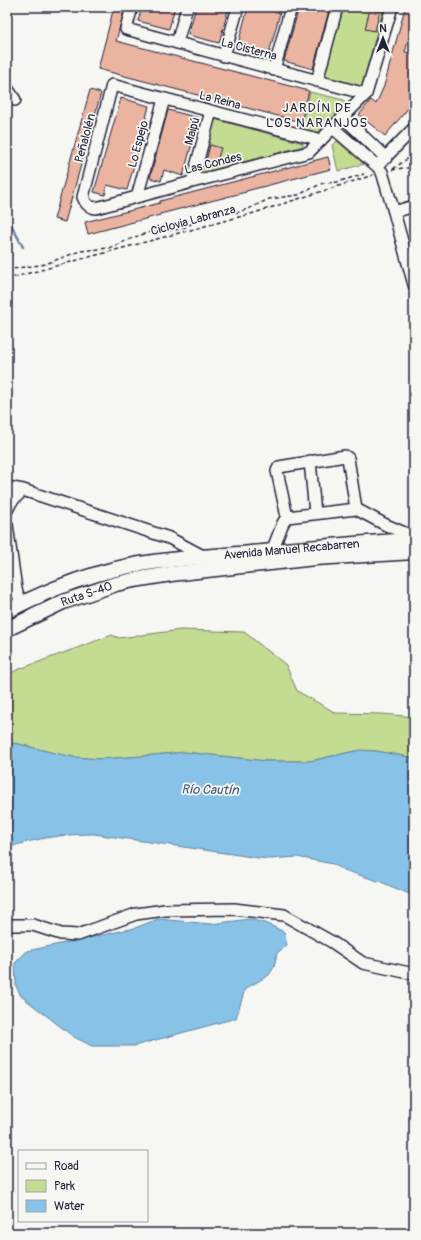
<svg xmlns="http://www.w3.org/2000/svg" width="421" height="1240" font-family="Pangolin,sans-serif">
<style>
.green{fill:#c3dc92;stroke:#727f66}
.water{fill:#88c3e7;stroke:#5f83a2}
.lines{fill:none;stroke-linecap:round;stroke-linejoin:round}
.stream{stroke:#5f83a2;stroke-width:2.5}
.building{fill:#ebb4a1;stroke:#22223b}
.minor-casing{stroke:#22223b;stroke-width:14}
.major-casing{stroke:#22223b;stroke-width:17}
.path{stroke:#22223b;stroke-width:1.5;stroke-dasharray:4 3;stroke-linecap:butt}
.minor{stroke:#f6f6f2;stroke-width:11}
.major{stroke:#f6f6f2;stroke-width:14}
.labels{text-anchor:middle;stroke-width:3.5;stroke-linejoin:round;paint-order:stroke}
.street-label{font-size:12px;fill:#22223b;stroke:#f6f6f2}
.neighbourhood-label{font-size:13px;letter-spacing:1px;fill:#22223b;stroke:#f6f6f2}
.water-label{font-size:13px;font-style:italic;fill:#41526f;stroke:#f6f6f2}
</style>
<rect width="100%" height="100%" fill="#f6f6f2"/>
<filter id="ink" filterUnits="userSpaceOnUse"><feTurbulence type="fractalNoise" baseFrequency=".025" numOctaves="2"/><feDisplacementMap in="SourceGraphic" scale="8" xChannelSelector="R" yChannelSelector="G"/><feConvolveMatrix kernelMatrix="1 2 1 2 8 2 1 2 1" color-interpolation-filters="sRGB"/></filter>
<g filter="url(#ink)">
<path class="green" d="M344,7h40l-23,82 -38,-10z
M310,92l34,8 1,3 -26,29h-4l-15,-3z
M214,119l89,24v3l-104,29z
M337,141l27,23 -26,7 -6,-26z
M181,630l63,2 42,33 11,26 39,22 47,1 31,3v41l-38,-7 -26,1 -40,9h-44l-82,-9 -40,4 -45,3 -25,-2 -20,-4 -35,-9 -12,-1v-68l10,-5 95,-35 7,3z"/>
<path class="water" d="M7,743l12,1 35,9 20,4 25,2 45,-3 40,-4 82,9h44l50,-11 16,1 38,7v138l-33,-14 -37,-12 -11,-6 -36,-7 -28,2 -10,-1 -165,-24c-30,0 -58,4 -87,14z
M158,919l53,5 39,-5 18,5 16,8 3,13 -10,8 -3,14 -5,8 -24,14 -9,29 -102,28h-42l-18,-9 -53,-41 -5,-10 -1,-23 12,-12 108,-23z"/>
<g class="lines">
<path class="stream" d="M7,217l16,30"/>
</g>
<path class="building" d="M114,7h11l-9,34 193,50 -8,31 -203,-53z
M142,7h33l-6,22 -31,-8z
M196,7h33l-10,36 -31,-8z
M248,7h26l7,2 -13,48 -31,-9z
M299,7h31l-17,62 -29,-8z
M405,8l9,2v10l-9,32 9,2v41l-8,16 -21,25 -26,-21 12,-15 5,4 8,-18z
M370,9l10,2 -5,20 -10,-2z
M90,90l11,3 -36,129 -11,-3z
M121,98l28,8 -4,16 1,1 -19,67 -20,-5 -2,10 -11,-3z
M168,110l31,8 -16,58 -19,-6 -3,11 -11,-3z
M210,145l11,3 -6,19 -10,-2z
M328,157l3,12 -85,22v1l-86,22v1l-72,19 -3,-12 75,-19v-2z"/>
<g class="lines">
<defs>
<path id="minor" d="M132,7l-6,22 240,65
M177,43l10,-36
M224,56l14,-49
M274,70l17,-63
M317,81l20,-74
M7,88l8,12
M344,118l42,40
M333,128l44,38 5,6 12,40 20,73
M321,140l-209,-55 -29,112c3,7 5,10 13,11l96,-26 117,-30 57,-58 26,-87
M380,163l34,-35
M192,182l19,-71
M137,197l27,-98
M394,212l20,-6
M310,461l5,52
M7,487l16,3 146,48 36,19
M7,510l4,-8 12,-12
M287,517l-10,-46 2,-4 66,-11 3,2 8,51
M7,525l9,64 5,15
M272,551l11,-28 4,-6 69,-8 30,16 28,12
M7,925h26l28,9 17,1 58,-21 29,-4 69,-1 50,6 48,27 31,21 51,11"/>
<g id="major">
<path id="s1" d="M7,611c29,-15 59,-28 90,-37 46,-14 94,-16 141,-20 59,-5 117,-11 176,-14"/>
<path id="s2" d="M7,629l56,-27 53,-18 18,-4 37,-6 144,-16 99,-6"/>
</g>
</defs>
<use href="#minor" class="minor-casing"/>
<use href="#major" class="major-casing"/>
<path class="path" d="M411,156l-2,4 3,7
M393,169l21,-15
M392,170l11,-2h11
M7,271c13,-5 25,-4 38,-7l35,-13 29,-3 26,-11 15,-5 25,-2 10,-3 17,-9 10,-3 27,-3 11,-4 19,-9 29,-4 25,-12 14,-1 27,-8
M7,279l247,-66 119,-38"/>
<use href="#minor" class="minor"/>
<use href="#major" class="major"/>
</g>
</g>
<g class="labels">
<g class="street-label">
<text transform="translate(249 49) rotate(15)" y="4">La Cisterna</text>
<text transform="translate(220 100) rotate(15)" y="4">La Reina</text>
<text transform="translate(192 131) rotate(-75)" y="4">Maipú</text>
<text transform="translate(85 138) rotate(-75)" y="4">Peñalolén</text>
<text transform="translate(138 144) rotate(-75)" y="4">Lo Espejo</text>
<text transform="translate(213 163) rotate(-14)" y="4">Las Condes</text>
<text transform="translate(193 220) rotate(-15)" y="4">Ciclovia Labranza</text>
<text dy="4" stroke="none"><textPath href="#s1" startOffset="294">Avenida Manuel Recabarren</textPath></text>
<text dy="4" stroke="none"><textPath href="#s2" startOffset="87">Ruta S-40</textPath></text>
</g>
<g class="neighbourhood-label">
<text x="317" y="112">JARDÍN DE<tspan x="317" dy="15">LOS NARANJOS</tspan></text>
</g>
<g class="water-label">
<text transform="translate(210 789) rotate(1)" y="5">Río Cautín</text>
</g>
</g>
<rect width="421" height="1240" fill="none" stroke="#f6f6f2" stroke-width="24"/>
<rect x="12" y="12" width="397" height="1216" fill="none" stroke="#22223b" stroke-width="1.5" filter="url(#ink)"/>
<rect x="18" y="1150" width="130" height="72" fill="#f6f6f2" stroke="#a1a1a9"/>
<rect x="26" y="1163" width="20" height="6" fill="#f6f6f2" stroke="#a1a1a9"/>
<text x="54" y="1170" font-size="12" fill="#22223b">Road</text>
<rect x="26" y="1180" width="20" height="12" fill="#c3dc92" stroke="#a1a1a9"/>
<text x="54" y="1190" font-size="12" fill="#22223b">Park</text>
<rect x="26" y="1200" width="20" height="12" fill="#88c3e7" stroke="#a1a1a9"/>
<text x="54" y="1210" font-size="12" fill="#22223b">Water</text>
<g transform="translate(383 38)" stroke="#f6f6f2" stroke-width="3" paint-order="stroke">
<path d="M0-3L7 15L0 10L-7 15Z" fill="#22223b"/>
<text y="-6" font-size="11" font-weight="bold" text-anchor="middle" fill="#22223b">N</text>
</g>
</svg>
